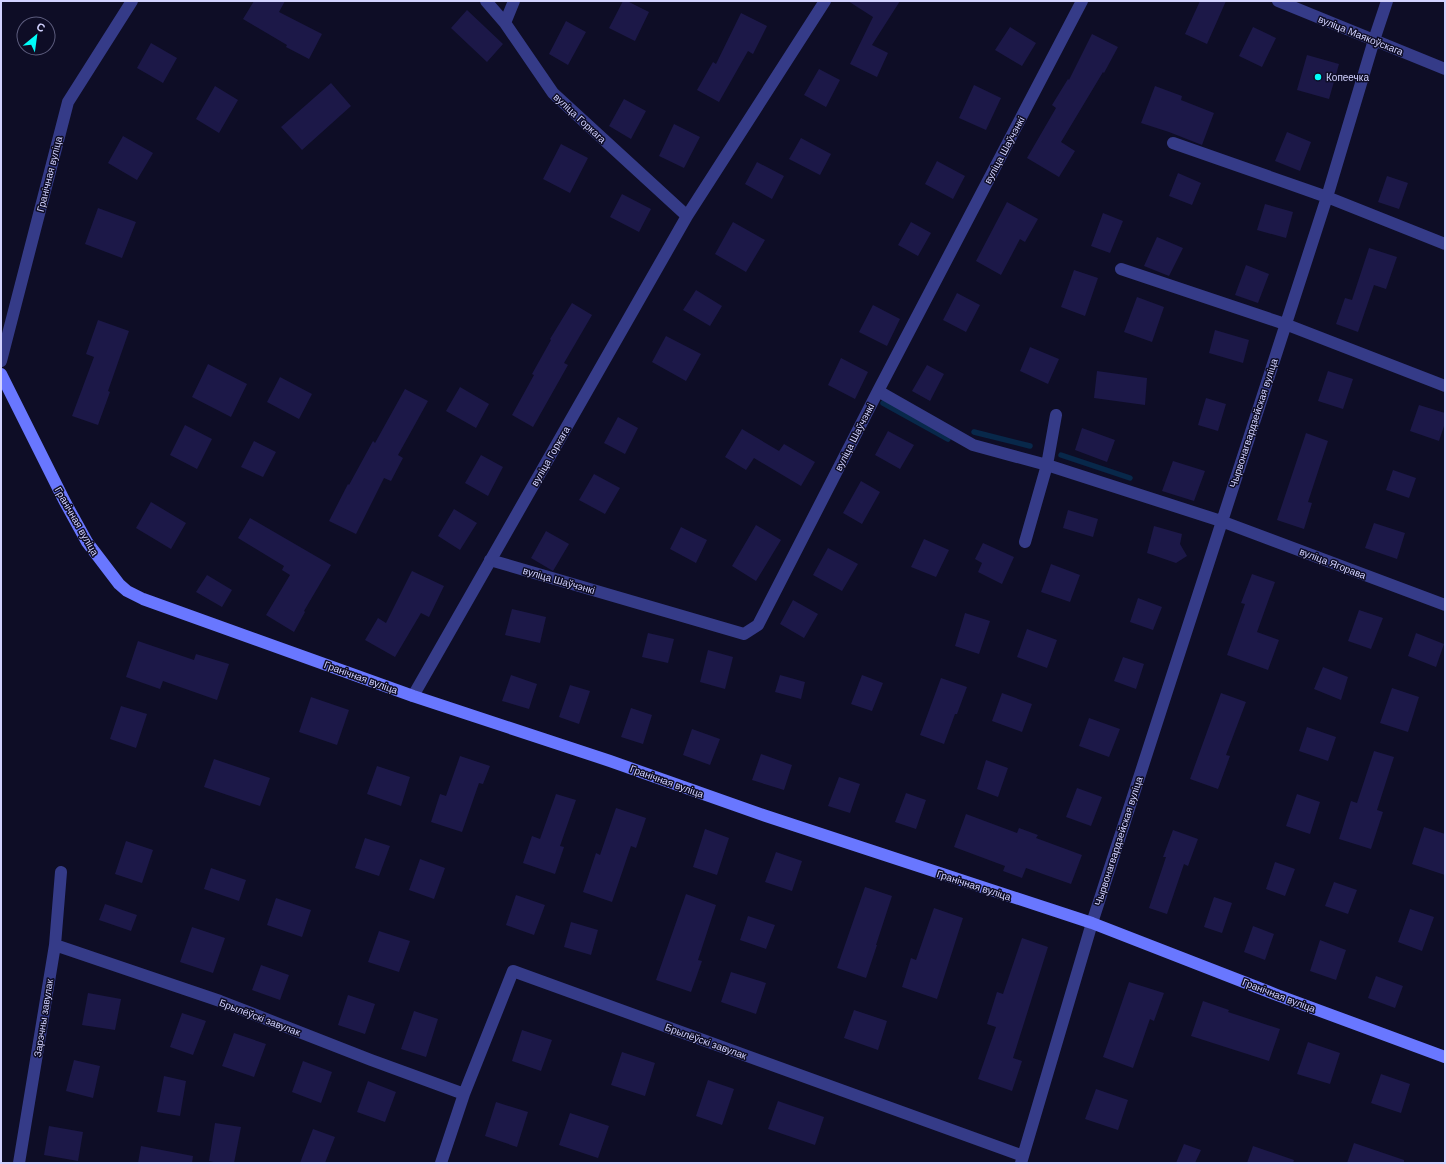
<svg xmlns="http://www.w3.org/2000/svg" width="1446" height="1164" font-family="Arial,sans-serif">
<style>
.lines{fill:none;stroke-linecap:round;stroke-linejoin:round}
.stream{stroke:#08284a;stroke-width:5.5}
.building{fill:#1c1848}
.street{stroke:#353b88;stroke-width:12}
.secondary{stroke:#6977ff;stroke-width:12}
.poi-dot{fill:#00fdf9;stroke:#0e0d26;stroke-width:1.5}
.labels{text-anchor:middle;stroke-width:3;stroke-linejoin:round;paint-order:stroke}
.street-label{font-size:10px;fill:#d2d2ff;stroke:#0e0d26}
.poi-label{font-size:10px;fill:#d2d2ff;stroke:#0e0d26;text-anchor:start}
</style>
<rect width="100%" height="100%" fill="#0e0d26"/>
<g class="lines">
<path class="stream" d="M883,403l65,36
M974,432l56,14
M1061,455l69,23"/>
</g>
<path class="building" d="M254,1h31l-6,11 43,22 -13,25 -23,-12 1,-2 -44,-26z
M623,1h4l22,11 -14,29 -26,-13z
M848,1h52l-28,44 16,8 -11,24 -27,-13 23,-47z
M1200,1h26l-19,43 -22,-10z
M467,10l36,34 -16,18 -36,-34z
M741,13l26,13 -14,28 -5,-3 -29,51 -22,-12 16,-28 3,2z
M566,21l20,11 -18,33 -19,-11z
M1010,27l26,16 -14,23 -27,-16z
M1253,27l23,11 -14,29 -23,-11z
M1092,34l26,13 -14,26 -1,-1 -42,70 14,9 -16,26 -32,-19 29,-50 -4,-3 16,-26 1,1z
M151,43l26,15 -14,25 -26,-15z
M1307,55l32,9 -10,35 -32,-9z
M819,69l21,11 -14,27 -22,-12z
M331,83l20,23 -49,44 -21,-23z
M974,85l27,13 -15,32 -27,-12z
M215,86l23,14 -19,33 -23,-14z
M1155,86l27,10 -1,4 33,13 -12,32 -33,-13 -28,-9z
M624,99l22,12 -15,28 -22,-13z
M674,124l26,13 -16,31 -25,-12z
M1287,132l24,10 -11,29 -25,-10z
M123,136l30,17 -16,27 -29,-17z
M801,138l30,16 -11,21 -31,-16z
M561,144l27,14 -18,35 -27,-14z
M937,161l28,15 -12,23 -28,-15z
M757,162l27,14 -12,23 -27,-15z
M1178,173l23,10 -9,22 -23,-9z
M1387,176l21,7 -9,26 -21,-7z
M622,194l29,15 -12,23 -29,-15z
M1007,202l31,17 -13,23 -5,-3 -19,36 -25,-14z
M1265,204l28,8 -7,26 -29,-8z
M98,208l38,14 -14,36 -37,-14z
M1103,213l20,8 -13,32 -19,-7z
M733,222l32,18 -19,32 -31,-18z
M911,222l20,11 -13,23 -20,-11z
M1157,237l26,11 -14,28 -25,-10z
M1369,248l28,9 -11,32 -12,-4 -16,47 -22,-8 9,-26 7,2z
M1246,265l23,9 -11,29 -23,-8z
M1074,270l24,8 -13,38 -24,-9z
M696,290l26,16 -12,20 -27,-16z
M957,293l23,12 -14,27 -23,-12z
M1137,297l27,10 -12,35 -28,-10z
M572,303l20,12 -28,48 4,2 -35,62 -21,-12 22,-40 -2,-1 19,-34 -1,-1z
M873,305l27,14 -13,27 -28,-14z
M98,320l31,11 -21,60 2,1 -12,33 -26,-9 22,-59 -8,-3z
M1215,330l34,10 -6,23 -34,-10z
M666,336l35,18 -15,27 -34,-19z
M1030,347l29,12 -11,25 -28,-13z
M841,358l27,14 -13,27 -27,-14z
M208,364l39,20 -16,33 -39,-20z
M927,365l17,9 -14,27 -18,-10z
M1097,371l50,7 -2,27 -51,-7z
M1328,371l25,8 -10,30 -25,-8z
M280,377l32,17 -13,25 -32,-17z
M460,387l29,17 -13,24 -30,-17z
M405,389l23,12 -30,54 5,3 -12,23 -7,-3 -28,56 -27,-13 19,-37 1,1 24,-44 2,2z
M1206,398l20,6 -8,27 -20,-6z
M1419,405l26,8v10l-6,18 -29,-10z
M618,417l20,11 -13,26 -21,-11z
M185,425l27,14 -15,30 -27,-14z
M1082,428l33,12 -8,22 -32,-12z
M742,429l37,22 5,-7 31,18 -14,24 -47,-28 -8,12 -21,-13z
M888,431l26,14 -14,24 -25,-14z
M1306,433l22,8 -20,61 4,1 -8,26 -27,-9z
M254,441l22,11 -13,25 -22,-10z
M481,455l22,12 -15,29 -23,-13z
M1173,461l32,10 -11,30 -32,-10z
M1393,470l23,8 -7,20 -23,-8z
M594,474l26,14 -15,26 -26,-14z
M861,481l19,11 -18,32 -19,-11z
M151,502l35,21 -15,26 -35,-21z
M454,509l23,14 -17,27 -22,-14z
M1068,510l30,9 -5,18 -30,-9z
M250,518l81,47 -27,46 1,1 -11,20 -28,-17 24,-40 -8,-5 2,-4 -46,-28z
M1374,523l31,10 -8,26 -32,-11z
M756,525l25,15 -25,41 -24,-15z
M1154,526l28,8 -2,10 7,12 -11,7 -29,-10z
M681,527l26,13 -11,23 -26,-14z
M546,531l23,13 -16,27 -22,-13z
M924,539l25,11 -13,27 -25,-10z
M983,543l31,14 -12,27 -24,-12 4,-9 -7,-4z
M828,548l30,16 -16,27 -29,-16z
M1051,564l29,11 -10,27 -29,-10z
M412,571l32,15 -15,31 -8,-4 -26,44 -30,-17 13,-22 8,5z
M1252,574l23,8 -18,50 22,8 -11,30 -41,-15 18,-51 -4,-1z
M207,575l25,15 -10,17 -26,-15z
M1138,598l24,9 -9,23 -23,-8z
M793,600l25,14 -14,24 -24,-14z
M512,609l34,8 -6,26 -35,-8z
M1359,610l24,8 -12,31 -23,-8z
M965,613l25,8 -11,33 -24,-8z
M1027,629l30,11 -10,28 -30,-11z
M648,633l26,6 -6,24 -26,-6z
M1416,633l28,11 -8,23 -28,-11z
M138,641l56,19 2,-6 33,10 -12,36 -54,-19 -3,8 -34,-12z
M708,650l25,7 -8,32 -25,-7z
M1123,657l21,7 -8,25 -22,-8z
M1323,667l25,10 -7,23 -27,-11z
M511,675l26,9 -8,25 -27,-8z
M780,675l25,7 -4,17 -26,-7z
M862,675l21,8 -11,28 -21,-7z
M941,678l26,9 -10,27h-2l-11,30 -24,-9z
M570,685l20,6 -11,33 -20,-7z
M1392,688l27,9 -11,35 -28,-9z
M1002,693l30,11 -10,28 -30,-11z
M1221,693l25,9 -20,53 4,1 -12,33 -28,-10z
M311,697l38,13 -12,35 -38,-13z
M121,706l26,8 -11,34 -26,-9z
M631,708l21,7 -9,29 -22,-7z
M1089,718l31,11 -11,28 -30,-11z
M1307,727l29,10 -8,24 -29,-10z
M692,729l28,10 -10,26 -27,-10z
M1374,751l20,6 -17,53 6,2 -12,37 -32,-10 12,-38 6,2z
M761,754l31,11 -8,25 -32,-10z
M460,756l30,10 -7,18 -4,-1 -17,49 -31,-10 9,-28 6,2z
M214,759l56,19 -10,28 -56,-19z
M986,760l22,8 -10,29 -21,-8z
M377,766l33,11 -9,29 -34,-12z
M839,777l21,7 -10,29 -22,-7z
M1077,788l25,9 -11,29 -25,-9z
M906,793l20,7 -10,29 -21,-7z
M556,794l20,6 -16,46 4,1 -9,27 -32,-11 9,-27 8,3z
M1297,794l23,8 -10,32 -24,-8z
M616,808l30,10 -10,30 -5,-2 -19,56 -29,-10 13,-39 4,2z
M966,814l51,19 2,-5 19,7 -2,3 46,17 -11,29 -45,-16 -4,10 -19,-7 2,-5 -51,-19z
M1424,827l21,7v41l-33,-11z
M705,829l24,9 -12,37 -24,-8z
M1173,830l25,9 -10,27 -4,-2 -17,50 -18,-6 17,-51h-3z
M365,838l25,8 -11,30 -24,-8z
M126,841l27,9 -11,33 -27,-9z
M776,852l26,9 -10,30 -27,-9z
M420,859l25,9 -11,31 -25,-9z
M1275,862l20,7 -10,27 -19,-7z
M211,868l35,12 -7,21 -35,-12z
M1334,882l23,8 -9,24 -23,-8z
M865,887l27,9 -16,49h1l-11,33 -29,-10z
M686,894l30,11 -18,55 4,1 -11,31 -35,-12z
M516,895l29,10 -11,30 -28,-10z
M1214,897l18,6 -10,30 -18,-6z
M276,898l35,12 -9,27 -35,-12z
M105,904l32,11 -6,16 -32,-11z
M934,908l29,10 -26,81 -35,-12 9,-29 5,2z
M1410,909l24,8 -12,34 -24,-9z
M748,916l27,9 -9,24 -26,-9z
M571,922l27,8 -7,25 -27,-8z
M1253,926l21,8 -9,26 -21,-8z
M192,927l33,11 -12,35 -33,-11z
M379,931l31,10 -11,31 -31,-10z
M1022,938l26,9 -35,111 9,3 -10,30 -34,-12 18,-52 -9,-3 10,-32 6,2z
M1320,940l26,10 -10,30 -26,-9z
M261,965l28,10 -9,25 -28,-10z
M731,972l35,11 -10,31 -35,-12z
M1376,976l27,10 -8,22 -27,-10z
M1129,982l35,11 -10,28 -4,-2 -17,49 -30,-11z
M88,993l33,6 -6,31 -33,-5z
M348,995l27,9 -10,30 -27,-9z
M1203,1001l26,9 -1,2 52,17 -11,32 -78,-25z
M854,1010l33,11 -9,29 -34,-12z
M414,1011l24,8 -12,38 -25,-8z
M182,1013l24,8 -13,34 -23,-8z
M522,1030l30,10 -11,31 -29,-10z
M234,1033l32,11 -12,33 -32,-11z
M1308,1042l32,11 -10,31 -33,-10z
M622,1052l33,11 -10,33 -34,-11z
M74,1060l26,6 -7,32 -27,-7z
M303,1061l29,11 -11,31 -29,-11z
M1381,1074l29,10 -9,29 -30,-10z
M164,1076l22,5 -6,35 -23,-4z
M708,1080l26,9 -12,36 -26,-9z
M368,1081l28,11 -11,30 -28,-10z
M1096,1089l32,11 -10,30 -33,-11z
M778,1101l46,16 -9,28 -47,-16z
M496,1102l32,10 -11,35 -32,-11z
M570,1113l39,13 -11,32 -39,-13z
M215,1123l26,4 -7,36h-16l-9,-2z
M49,1126l34,6 -5,29 -34,-6z
M313,1129l22,8 -10,26h-25z
M1354,1143l50,17v3h-57z
M1184,1144l17,6 -6,13h-19z
M141,1146l52,10 -1,7h-54z
M1253,1146l41,14 -1,3h-46z"/>
<g class="lines">
<path class="street" d="M486,1l19,22
M514,1l-9,22 48,70 134,123
M1278,1l167,68
M1173,143l154,54 118,47
M1121,269l164,55 160,62
M1,361l67,-259 64,-101
M878,391l95,54 74,20 174,56 224,84
M1025,542l22,-77 9,-50
M490,560l254,74 14,-9 120,-234 204,-390
M413,696l274,-480 138,-215
M55,945l165,56 151,59 93,34 49,-123 510,185
M19,1163l36,-218 6,-73
M441,1163l23,-69
M1021,1163l71,-240 235,-726 47,-157 13,-39"/>
<path class="secondary" d="M1,374l64,128 22,40 32,42 8,7 16,8 270,97 197,65 156,55 326,107 185,72 168,62"/>
</g>
<circle class="poi-dot" cx="1318" cy="77" r="4"/>
<g class="labels">
<g class="street-label">
<text transform="translate(1361 35) rotate(22)" y="4">вуліца Маякоўскага</text>
<text transform="translate(580 118) rotate(43)" y="4">вуліца Горкага</text>
<text transform="translate(1004 150) rotate(-62)" y="4">вуліца Шаўчэнкі</text>
<text transform="translate(49 174) rotate(-76)" y="4">Гранічная вуліца</text>
<text transform="translate(1253 423) rotate(-72)" y="4">Чырвонагвардзейская вуліца</text>
<text transform="translate(854 437) rotate(-63)" y="4">вуліца Шаўчэнкі</text>
<text transform="translate(550 456) rotate(-60)" y="4">вуліца Горкага</text>
<text transform="translate(77 521) rotate(60)" y="4">Гранічная вуліца</text>
<text transform="translate(1333 563) rotate(21)" y="4">вуліца Ягорава</text>
<text transform="translate(559 580) rotate(16)" y="4">вуліца Шаўчэнкі</text>
<text transform="translate(361 677) rotate(20)" y="4">Гранічная вуліца</text>
<text transform="translate(667 781) rotate(20)" y="4">Гранічная вуліца</text>
<text transform="translate(1118 841) rotate(-72)" y="4">Чырвонагвардзейская вуліца</text>
<text transform="translate(974 885) rotate(18)" y="4">Гранічная вуліца</text>
<text transform="translate(1279 995) rotate(21)" y="4">Гранічная вуліца</text>
<text transform="translate(260 1017) rotate(21)" y="4">Брылёўскі завулак</text>
<text transform="translate(43 1018) rotate(-81)" y="4">Зарэчны завулак</text>
<text transform="translate(706 1041) rotate(20)" y="4">Брылёўскі завулак</text>
</g>
<g class="poi-label">
<text x="1326" y="81">Копеечка</text>
</g>
</g>
<rect width="1446" height="1164" fill="none" stroke="#d2d2ff" stroke-width="4"/>
<g transform="translate(36 36) rotate(29)"><circle r="19" fill="#0e0d26" stroke="#5c5c7d"/>
<path d="M0-3L7 15L0 10L-7 15Z" fill="#00fdf9"/>
<text y="-6" font-size="11" font-weight="bold" text-anchor="middle" fill="#d2d2ff">С</text>
</g>
</svg>
